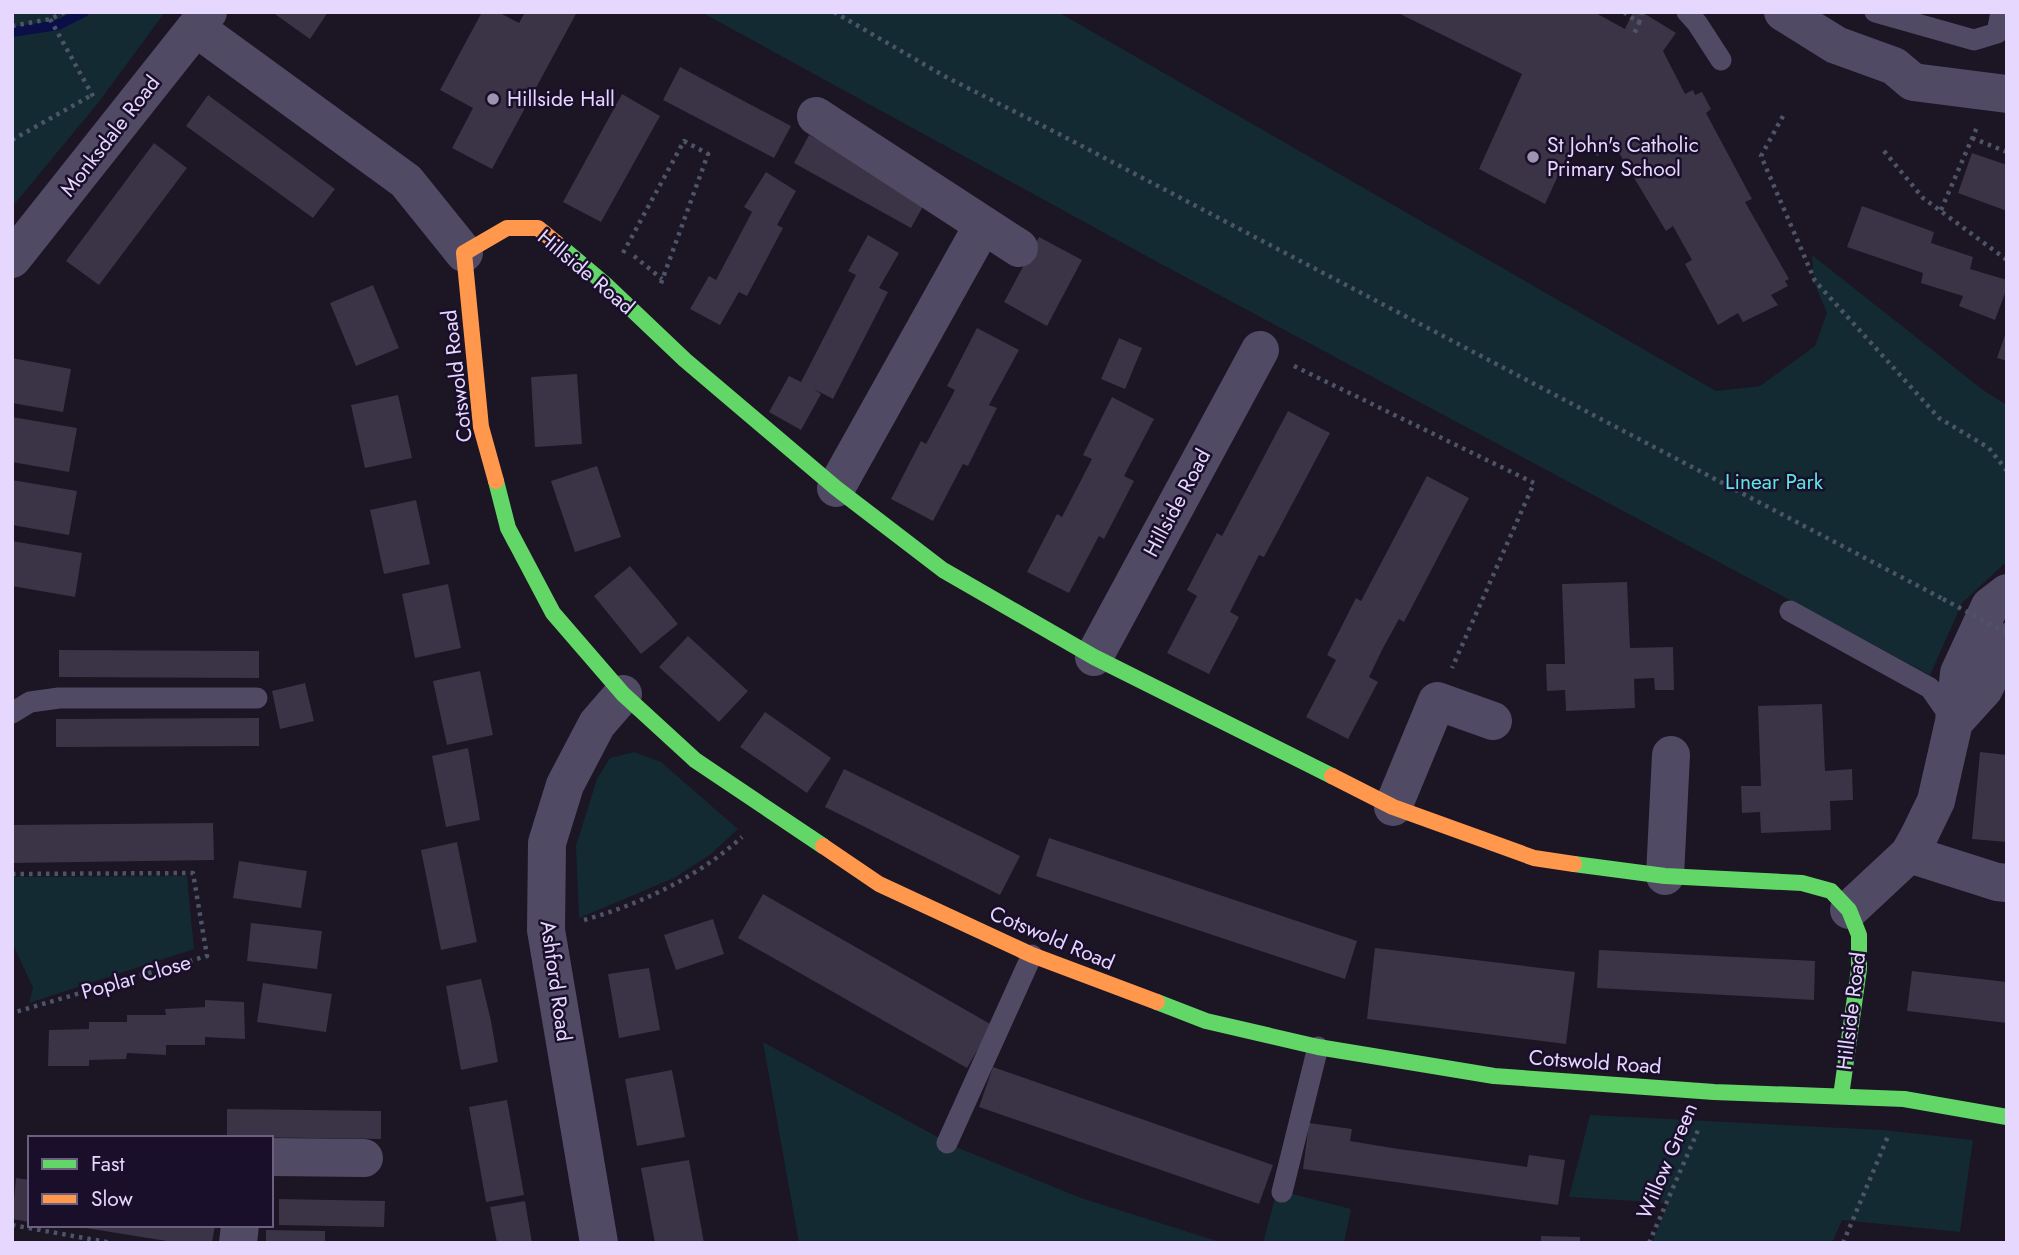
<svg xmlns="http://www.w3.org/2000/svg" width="2019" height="1255" font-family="Jost,sans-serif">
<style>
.green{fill:#132a32}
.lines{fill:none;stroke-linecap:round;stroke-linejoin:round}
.stream{stroke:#0a1047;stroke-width:10}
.building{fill:#3b3346}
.path{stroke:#4d5468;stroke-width:4.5;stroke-dasharray:3.5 5;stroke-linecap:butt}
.lane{stroke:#514a65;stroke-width:21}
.street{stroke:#514a65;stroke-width:38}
.fast{stroke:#63d668;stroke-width:16}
.slow{stroke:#ff974d;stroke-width:16}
.path-bridge{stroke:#4d5468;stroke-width:4.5;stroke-dasharray:3.5 5;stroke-linecap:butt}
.poi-dot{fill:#9f93b2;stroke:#1a0f2a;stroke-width:2.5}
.labels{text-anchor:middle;stroke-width:5;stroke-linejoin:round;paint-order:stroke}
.poi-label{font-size:21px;fill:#e6d7ff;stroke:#1a0f2a;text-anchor:start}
.street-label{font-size:21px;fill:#e6d7ff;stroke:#1a0f2a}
.park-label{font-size:21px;fill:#5ce6e6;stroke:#1a0f2a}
</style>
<rect width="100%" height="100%" fill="#1b1524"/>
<path class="green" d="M12,12h153l-67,91 -86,104z
M701,12h357l658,379 44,-5 55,-40 12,-33 -13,-31 -2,-27 171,135 24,15v159h-3l-42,39 -32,72 -769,-411z
M634,752l27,10 77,67 -27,25 -37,24 -95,40 -3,-72 21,-67 13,-21z
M187,876l7,73 -165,54 4,-15 -21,-46v-65z
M763,1042l193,105 125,51 142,45h-424z
M1590,1115l292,15 91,10 -13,92 -118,-12 -10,23h-180l16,-40 -99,-6z
M1277,1190l74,19 -7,34h-81z"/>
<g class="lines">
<path class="stream" d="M12,32l46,-7 26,-13"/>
</g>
<path class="building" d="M272,12h56l-18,27z
M482,12h16l21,11 6,-11h52l-85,157 -40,-21 21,-40 -33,-18z
M1396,12h198l31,17 8,-17h9l34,21 -13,18 22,43 8,-4 2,5 7,-3 9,17 -5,4 46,86 -7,3 44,77 -4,2 3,5 -17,9 7,10 -35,17 -5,-9 -20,12 -33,-61 7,-4 -19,-34 -7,5 -56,-93 -12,18 -25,-13 -28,61 -66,-35 43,-95z
M680,67l111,59 -17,32 -111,-58z
M622,94l38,22 -59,106 -38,-20z
M208,95l127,94 -22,29 -127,-92z
M809,135l118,64 -16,29 -117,-65z
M154,143l33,25 -88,117 -33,-24z
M1972,153l35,12v46l-49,-18z
M766,172l30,19 -19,34 6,3 -36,68 -8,-4 -19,33 -30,-16 19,-33 7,4 36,-68 -8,-5z
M1862,206l72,26 -3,11 42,14 -3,12 37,11v8l-12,32 -36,-14 4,-10 -42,-13 2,-10 -76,-26z
M868,235l31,18 -20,35 9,4 -55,107 -19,-10 7,5 -20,36 -32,-18 20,-36 12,6 55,-107 -8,-4z
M1039,237l43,23 -35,66 -43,-24z
M373,285l26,63 -43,18 -26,-63z
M977,328l42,22 -30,55 8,3 -29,58 -5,-2 -30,57 -42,-22 30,-58 5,3 29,-54 -8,-4z
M2006,332l1,1v28l-10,-3z
M1119,338l23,10 -17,41 -24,-10z
M12,358l59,11 -8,43 -51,-9z
M577,374l5,70 -47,3 -4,-70z
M398,395l14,63 -47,10 -14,-63z
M1112,397l42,22 -30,57 10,5 -30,58 -5,-3 -30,57 -42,-21 30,-58 5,3 30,-58 -9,-4z
M1288,411l42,22 -66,124 -5,-2 -29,57 9,5 -30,57 -42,-21 30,-57 -10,-6 30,-57 5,3z
M12,417l65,11 -8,44 -57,-10z
M597,466l24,71 -46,15 -24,-71z
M1427,476l42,22 -65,124 -5,-3 -16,29 -14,29 9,5 -30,57 -42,-22 30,-57 -9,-5 29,-57 5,3z
M12,480l65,11 -8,44 -57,-10z
M416,500l14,64 -46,10 -14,-64z
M12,541l70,12 -7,44 -63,-11z
M630,566l48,58 -37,30 -47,-58z
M1627,582l3,66 43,-1 1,43h-19l-1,-12 -20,1 1,29 -69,3 -1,-21 -18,1 -1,-27h19l-3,-80z
M448,584l13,64 -46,10 -13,-64z
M688,636l60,55 -29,31 -60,-55z
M59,650l200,1v27l-200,-1z
M480,671l13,64 -46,10 -14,-64z
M305,683l9,38 -34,8 -8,-38z
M1822,704l3,67 27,-2 1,31 -23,1 1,29 -70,3 -1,-21 -18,1 -1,-27h20l-3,-80z
M765,712l66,46 -24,35 -67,-46z
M259,718v28l-203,1v-28z
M468,748l12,72 -34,7 -14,-71z
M1980,752l27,3v87l-35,-3z
M844,769l176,87 -20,39 -175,-88z
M213,823l1,37 -202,3v-38z
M1049,838l308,103 -12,38 -309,-103z
M457,842l20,100 -36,8 -20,-100z
M239,861l68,10 -6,37 -68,-10z
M763,894l229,131 -25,43 -229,-130z
M713,919l11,35 -48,16 -12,-35z
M251,923l71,8 -5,38 -70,-8z
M1375,948l200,24 -9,72 -199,-25z
M1599,950l216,11 -1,39 -217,-12z
M649,968l11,62 -41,8 -11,-64z
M1912,971l95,11v41l-100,-12z
M481,979l10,42 7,41 -37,8 -15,-84z
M263,983l69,11 -6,38 -69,-10z
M205,1000l39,2 1,37 -40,-2v8h-39v10l-39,-2 -1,6 -37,1v6h-41l1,-36 40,-1v-7h38v-7h39l-1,-6 40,-2z
M993,1067l280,98 -14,39 -280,-97z
M672,1070l13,67 -48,9 -12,-67z
M507,1100l17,95 -38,7 -17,-95z
M227,1109l154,2v28l-154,-2z
M1309,1123l43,6 -2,12 42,7 135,19 2,-12 36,5 -7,45 -255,-36z
M689,1160l15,83h-49l-14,-75z
M16,1178l14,2v42l-18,-3z
M279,1199l106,2 -1,26 -105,-2z
M525,1201l7,42h-35l-7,-36z
M67,1225h148l-3,18h-33z
M266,1230l59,1v12h-59z
M1541,1236l39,1v6h-39z"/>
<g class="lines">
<path class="path" d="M834,12l112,65 113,57 884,465
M1624,12l15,11 -5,11
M50,19l44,79
M1639,23l3,-11
M12,26l38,-7 15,-7
M1783,116l-22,40 54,125 124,137 50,30 18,23
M1972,138l35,14
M12,140l80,-45
M1884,151l39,47 84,62
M1941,210l36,-83
M623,253l61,-112 24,13 -48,132
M634,256l28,23
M1294,366l240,117 -82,185
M12,874l181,-1 14,83 -195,57
M584,920c57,-16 114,-43 158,-83
M12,1225l100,18
M1649,1243l50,-115
M1843,1243l46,-109"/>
<path class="lane" d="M1687,12l10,11 24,37
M1875,12l99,28 23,-7 4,-21
M1790,611l140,77 23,33
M12,713l18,-11 29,-4h198
M947,1143l85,-188
M1282,1192l36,-145"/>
<path class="street" d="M1783,12l53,33 58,21 19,16 94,12
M196,28l210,153 58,72
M816,116l203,132
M12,259l196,-247
M836,488l147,-263
M1094,657l166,-307
M1954,722l30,-33 23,-47
M1393,807l44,-106 56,20
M1909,854l88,28 10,1
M1665,876l6,-121
M1849,910l60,-56 10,-18 17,-35 18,-79 5,-49 31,-67 17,-13
M271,1157l93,1
M238,1243l2,-18
M599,1243l-53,-313 1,-87 18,-58 32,-61 26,-30"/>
<path class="fast" d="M560,246l45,38 80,76 151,128 107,82 151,87 238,119
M496,481l12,47 45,85 70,81 72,66 128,86
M1574,864l91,12 137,7 29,8 18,19 10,25v34l-18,127
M1157,1002l49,19 112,26 176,29 220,16 190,7 103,18"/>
<path class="slow" d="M496,481l-15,-54 -17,-174 43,-25h31l22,18
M1332,776l61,31 141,51 40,6
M823,846l56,38 153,71 125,47"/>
<path class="path-bridge" d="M1943,599l64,34"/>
</g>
<g class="poi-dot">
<circle cx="493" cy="99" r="7"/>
<circle cx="1533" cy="157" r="7"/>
</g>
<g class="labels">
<g class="poi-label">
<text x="507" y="106">Hillside Hall</text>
<text x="1547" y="152">St John's Catholic<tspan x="1547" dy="24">Primary School</tspan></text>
</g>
<g class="street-label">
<text transform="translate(110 136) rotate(-52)" y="7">Monksdale Road</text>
<text transform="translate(586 272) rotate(40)" y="7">Hillside Road</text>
<text transform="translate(457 376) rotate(-97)" y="7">Cotswold Road</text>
<text transform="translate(1177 503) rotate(-62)" y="7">Hillside Road</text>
<text transform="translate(1052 938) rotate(23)" y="7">Cotswold Road</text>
<text transform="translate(136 977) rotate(-16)" y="7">Poplar Close</text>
<text transform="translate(556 981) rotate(82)" y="7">Ashford Road</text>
<text transform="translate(1851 1011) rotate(-83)" y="7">Hillside Road</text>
<text transform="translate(1595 1062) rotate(4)" y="7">Cotswold Road</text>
<text transform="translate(1667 1161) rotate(-67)" y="7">Willow Green</text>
</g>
<g class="park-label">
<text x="1774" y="489">Linear Park</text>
</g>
</g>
<rect width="2019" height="1255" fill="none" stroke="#e6d7ff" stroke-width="28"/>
<rect x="28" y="1136" width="245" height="91" fill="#1a0f2a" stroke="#6c5f7f" stroke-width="2"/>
<rect x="42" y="1159" width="35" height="10" fill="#63d668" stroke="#6c5f7f" stroke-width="2"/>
<text x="91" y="1171" font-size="21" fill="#e6d7ff">Fast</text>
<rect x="42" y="1194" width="35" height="10" fill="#ff974d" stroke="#6c5f7f" stroke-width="2"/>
<text x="91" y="1206" font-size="21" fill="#e6d7ff">Slow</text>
</svg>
